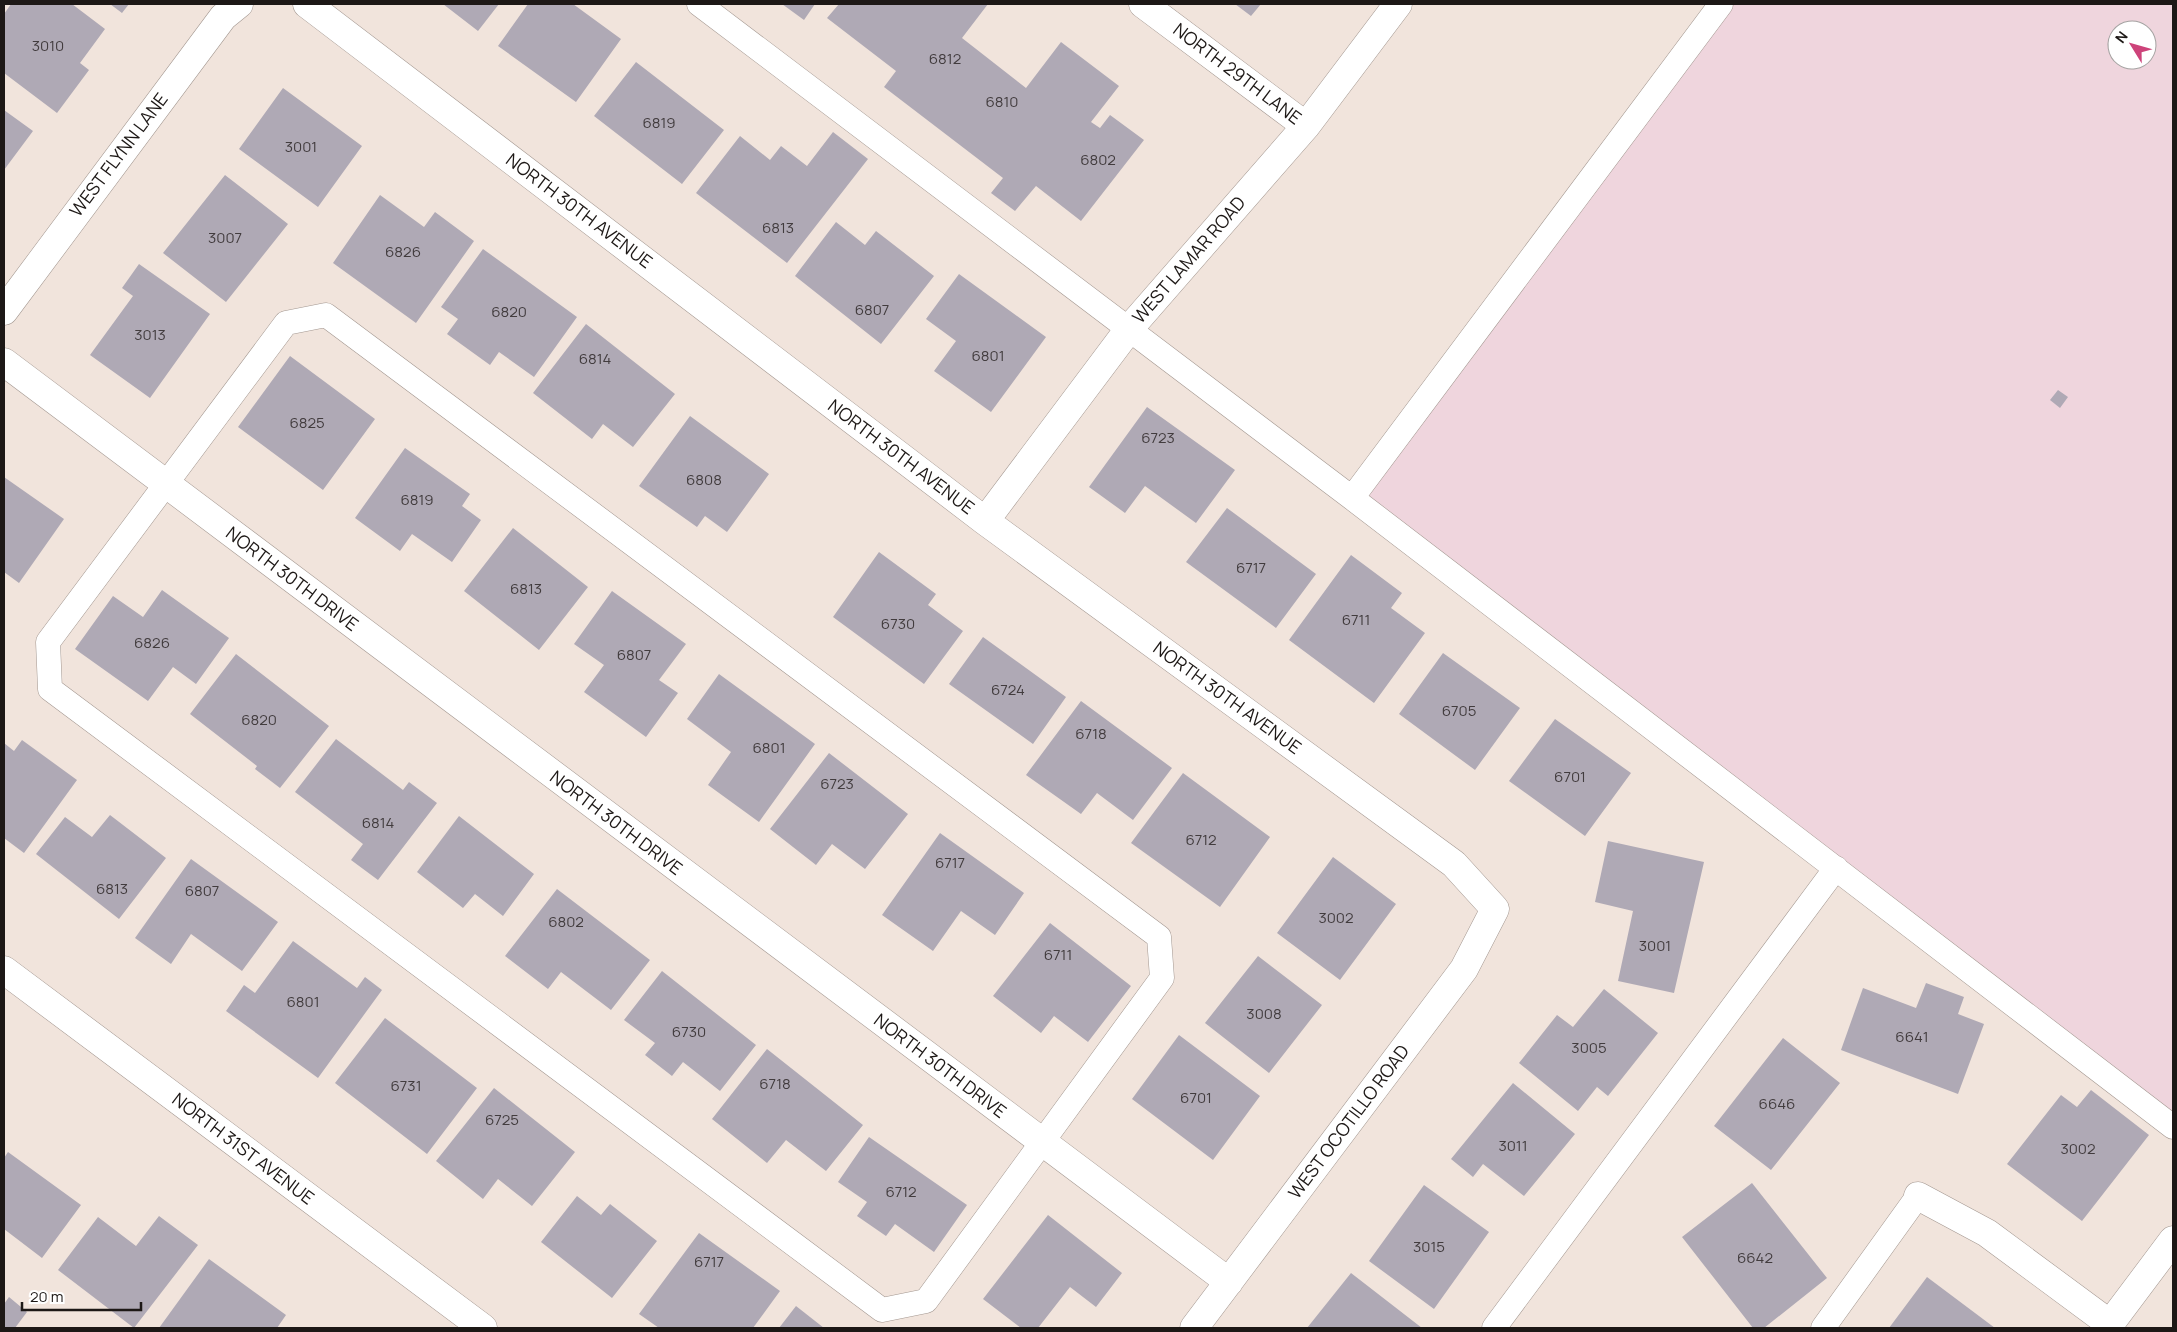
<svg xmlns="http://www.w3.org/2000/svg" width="2177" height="1332" font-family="Manrope,sans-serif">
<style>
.industrial{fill:#efd5dd;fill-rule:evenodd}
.building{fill:#afa9b5}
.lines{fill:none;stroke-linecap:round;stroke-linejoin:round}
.service-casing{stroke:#a39790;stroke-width:25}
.minor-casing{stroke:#a39790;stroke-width:29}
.tertiary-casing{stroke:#a39790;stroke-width:29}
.service{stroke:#fff;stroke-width:24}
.minor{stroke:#fff;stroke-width:28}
.tertiary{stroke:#fff;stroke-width:28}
.labels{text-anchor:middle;stroke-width:4;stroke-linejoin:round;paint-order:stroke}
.number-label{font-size:15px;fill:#423c3e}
.street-label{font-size:18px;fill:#1d1816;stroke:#fff}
</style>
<rect width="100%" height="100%" fill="#f1e4dc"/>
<path class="industrial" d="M1721,4h452v1123l-821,-629zM2117,30h30v30h-30z"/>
<path class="building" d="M11,4h61l33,25 -25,34 9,7 -32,43 -53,-40v-59z
M110,4h19l-7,9z
M443,4h56l-21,27z
M528,4h45l48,35 -45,63 -78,-56z
M782,4h33l-11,16z
M839,4h149l-26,34 64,50 35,-46 58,44 -28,36 9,6 10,-13 34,25 -63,81 -45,-35 -21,25 -24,-18 12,-15 -119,-91 12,-16 -69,-53z
M1235,4h26l-10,12z
M636,62l88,68 -42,54 -88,-68z
M283,88l79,58 -44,61 -79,-58z
M4,110l29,21 -29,39z
M833,132l35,27 -81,104 -91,-70 44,-57 30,24 11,-14 26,20z
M225,175l63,49 -62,78 -63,-49z
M380,195l44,32 11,-15 39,29 -58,82 -83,-60z
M836,222l29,23 11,-14 58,45 -53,68 -86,-68z
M483,249l94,68 -43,60 -35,-25 -9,13 -43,-31 11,-15 -17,-12z
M139,264l71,50 -60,84 -60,-43 43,-59 -11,-8z
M959,274l87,63 -55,75 -57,-41 22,-30 -30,-22z
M586,324l89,70 -42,53 -30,-23 -11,15 -59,-46z
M290,356l85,63 -52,71 -85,-63z
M2058,390l10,7 -8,11 -10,-8z
M1147,407l88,63 -39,53 -51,-37 -20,27 -36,-26z
M690,416l79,58 -42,58 -22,-16 -8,11 -58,-41z
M405,448l65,46 -8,12 19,14 -29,42 -40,-28 -12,17 -45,-33z
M4,477l60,42 -45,64 -15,-11z
M1227,508l89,66 -40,54 -90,-66z
M513,528l75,59 -49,63 -75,-59z
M879,552l57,42 -8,11 35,26 -39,53 -91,-67z
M1351,555l51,38 -11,15 34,25 -51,70 -85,-63z
M162,590l67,48 -33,46 -23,-17 -25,34 -73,-52 38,-53 30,21z
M612,591l74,53 -27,36 19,13 -32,44 -62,-45 20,-27 -30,-21z
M983,637l83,60 -33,47 -84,-60z
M1443,653l77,55 -45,62 -76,-56z
M236,654l93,72 -49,62 -25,-19 2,-3 -67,-52z
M719,674l96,70 -56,78 -51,-37 23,-33 -44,-33z
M1081,701l91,67 -39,52 -36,-27 -16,21 -55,-39z
M1555,719l76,54 -46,63 -76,-55z
M336,739l67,51 6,-8 28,21 -59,77 -27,-20 12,-16 -68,-52z
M22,740l55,40 -53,73 -20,-15v-95l10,8z
M829,753l79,61 -43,55 -33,-25 -16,21 -46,-36z
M1183,773l87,64 -50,70 -89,-64z
M110,815l56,43 -47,61 -83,-65 29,-37 27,20z
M459,816l75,58 -31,42 -28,-22 -12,14 -46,-36z
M940,833l84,60 -29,42 -34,-24 -28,40 -51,-36z
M1608,841l96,21 -30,131 -56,-12 15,-70 -38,-9z
M1333,857l63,47 -56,76 -63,-47z
M191,859l87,63 -36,49 -51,-37 -20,30 -36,-26z
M557,889l93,71 -39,50 -50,-38 -13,17 -43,-33z
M1050,923l81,63 -43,56 -34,-26 -13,17 -48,-37z
M293,941l64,47 8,-11 17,13 -64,88 -92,-67 18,-26 11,8z
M1258,956l64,49 -53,68 -64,-50z
M662,971l94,74 -36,46 -37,-29 -11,14 -27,-21 10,-12 -31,-23z
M1926,983l38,14 -6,17 26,10 -26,70 -117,-44 22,-62 53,20z
M1604,989l54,44 -50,63 -11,-9 -19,24 -59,-48 38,-48 16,12z
M385,1018l92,70 -50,66 -92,-71z
M1179,1035l81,61 -47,64 -81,-61z
M1783,1038l57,45 -69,87 -57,-44z
M767,1049l96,76 -37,46 -40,-31 -19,23 -55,-44z
M1513,1083l62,51 -51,62 -41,-32 -10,13 -22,-18z
M494,1088l81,64 -43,54 -34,-27 -15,20 -47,-38z
M2091,1090l58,45 -67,86 -75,-57 54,-69 16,12z
M869,1137l98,68 -33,47 -39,-28 -9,12 -29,-20 10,-14 -29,-20z
M8,1152l73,53 -39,53 -38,-29v-71z
M1752,1183l75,95 -63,50h-11l-71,-91z
M1424,1185l65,47 -55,77 -65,-48z
M577,1196l24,19 9,-11 47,37 -45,57 -71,-56z
M1048,1215l74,58 -26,34 -26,-20 -32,41h-17l-38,-29z
M159,1216l39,29 -64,83 -76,-58 40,-53 38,29z
M699,1233l81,58 -27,37h-94l-20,-14z
M209,1259l77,56 -9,13h-118z
M1351,1273l71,55h-115z
M1927,1277l68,51h-106z
M9,1297l18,15 -12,16h-11v-24z
M796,1306l28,22h-45z"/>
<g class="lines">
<defs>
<path id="service" d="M699,4l653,494 821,629
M326,315l833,622 3,41 -236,323 -44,9 -832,-621 -2,-47 238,-319z
M1352,498l369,-494
M1494,1328l342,-460
M1823,1328l95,-132"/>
<path id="minor" d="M307,4l678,517 469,343 41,45 -31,60 -270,359
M1143,4l163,122
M4,311l219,-294 16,-13
M4,362l1225,920
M985,521l144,-192 177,-203 92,-122
M1918,1196l69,37 123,91
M2107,1328l66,-88"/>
<path id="tertiary" d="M4,970l479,358"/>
</defs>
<use href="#service" class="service-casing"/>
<use href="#minor" class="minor-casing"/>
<use href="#tertiary" class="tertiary-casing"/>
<use href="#service" class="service"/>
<use href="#minor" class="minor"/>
<use href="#tertiary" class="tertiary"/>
</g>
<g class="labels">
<g class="number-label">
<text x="48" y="51">3010</text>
<text x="945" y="64">6812</text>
<text x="1002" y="107">6810</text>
<text x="659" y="128">6819</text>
<text x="301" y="152">3001</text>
<text x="1098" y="165">6802</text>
<text x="778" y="233">6813</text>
<text x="225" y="243">3007</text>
<text x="403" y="257">6826</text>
<text x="872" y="315">6807</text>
<text x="509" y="317">6820</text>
<text x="150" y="340">3013</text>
<text x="988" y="361">6801</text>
<text x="595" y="364">6814</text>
<text x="307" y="428">6825</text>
<text x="1158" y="443">6723</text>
<text x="704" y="485">6808</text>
<text x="417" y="505">6819</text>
<text x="1251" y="573">6717</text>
<text x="526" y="594">6813</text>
<text x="1356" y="625">6711</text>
<text x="898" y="629">6730</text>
<text x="152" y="648">6826</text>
<text x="634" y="660">6807</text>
<text x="1008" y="695">6724</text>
<text x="1459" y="716">6705</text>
<text x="259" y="725">6820</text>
<text x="1091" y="739">6718</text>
<text x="769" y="753">6801</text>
<text x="1570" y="782">6701</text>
<text x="837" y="789">6723</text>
<text x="378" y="828">6814</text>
<text x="1201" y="845">6712</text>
<text x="950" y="868">6717</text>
<text x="112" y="894">6813</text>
<text x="202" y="896">6807</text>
<text x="1336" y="923">3002</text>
<text x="566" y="927">6802</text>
<text x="1655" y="951">3001</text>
<text x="1058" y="960">6711</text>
<text x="303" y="1007">6801</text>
<text x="1264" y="1019">3008</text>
<text x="689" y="1037">6730</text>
<text x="1912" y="1042">6641</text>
<text x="1589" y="1053">3005</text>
<text x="775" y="1089">6718</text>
<text x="406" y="1091">6731</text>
<text x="1196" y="1103">6701</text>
<text x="1777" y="1109">6646</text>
<text x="502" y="1125">6725</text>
<text x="1513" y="1151">3011</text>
<text x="2078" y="1154">3002</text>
<text x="901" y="1197">6712</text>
<text x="1429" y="1252">3015</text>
<text x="1755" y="1263">6642</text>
<text x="709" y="1267">6717</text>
</g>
<g class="street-label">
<text transform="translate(1237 74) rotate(37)" y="6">NORTH 29TH LANE</text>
<text transform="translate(119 155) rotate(-53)" y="6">WEST FLYNN LANE</text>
<text transform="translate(579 211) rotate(37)" y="6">NORTH 30TH AVENUE</text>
<text transform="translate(1189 260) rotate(-49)" y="6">WEST LAMAR ROAD</text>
<text transform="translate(901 457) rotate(37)" y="6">NORTH 30TH AVENUE</text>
<text transform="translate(292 579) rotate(37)" y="6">NORTH 30TH DRIVE</text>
<text transform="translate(1227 698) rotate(36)" y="6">NORTH 30TH AVENUE</text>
<text transform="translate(616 823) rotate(37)" y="6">NORTH 30TH DRIVE</text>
<text transform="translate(940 1066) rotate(37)" y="6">NORTH 30TH DRIVE</text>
<text transform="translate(1349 1122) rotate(-53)" y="6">WEST OCOTILLO ROAD</text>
<text transform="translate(243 1149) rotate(37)" y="6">NORTH 31ST AVENUE</text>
</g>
</g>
<rect width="2177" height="1332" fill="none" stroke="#1d1816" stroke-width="10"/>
<g transform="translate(2132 45) rotate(307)"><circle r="24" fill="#ffffff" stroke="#a5a3a2"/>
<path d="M0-4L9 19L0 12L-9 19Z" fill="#cd437a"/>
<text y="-8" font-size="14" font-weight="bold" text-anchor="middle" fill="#1d1816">N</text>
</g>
<path d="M22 1302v8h119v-8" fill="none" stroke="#1d1816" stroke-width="2.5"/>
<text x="30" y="1302" font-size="15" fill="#1d1816" stroke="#ffffff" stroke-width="4" paint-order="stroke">20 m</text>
</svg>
